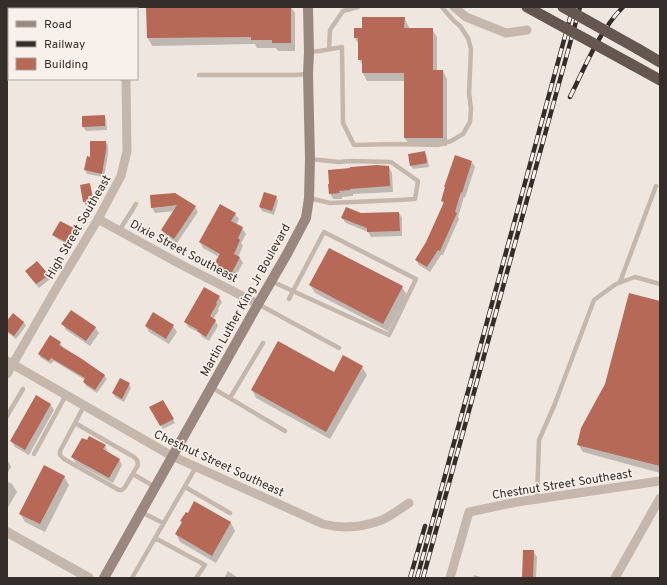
<svg xmlns="http://www.w3.org/2000/svg" width="667" height="585" font-family="Overpass,sans-serif">
<style>
.shadow{fill:#0003}
.building{fill:#b66956}
.lines{fill:none;stroke-linecap:round;stroke-linejoin:round}
.service{stroke:#c6b7ac;stroke-width:4.5}
.minor{stroke:#c6b7ac;stroke-width:9}
.tertiary{stroke:#c6b7ac;stroke-width:10}
.secondary{stroke:#9a877e;stroke-width:10}
.trunk{stroke:#655650;stroke-width:11}
.rail-casing{stroke:#352d2a;stroke-width:4.5}
.rail{stroke:#f8f1eb;stroke-width:3;stroke-dasharray:9;stroke-linecap:butt}
.trunk-bridge{stroke:#655650;stroke-width:11}
.labels{text-anchor:middle;stroke-width:3;stroke-linejoin:round;paint-order:stroke}
.street-label{font-size:12px;fill:#352d2a;stroke:#f8f1eb}
</style>
<rect width="100%" height="100%" fill="#efe7df"/>
<path class="shadow" d="M7,7h44v2h-42v70h10h-12z
M147,7h144l4,6v38h-17l-2,-3h-19l-2,-4 -103,2 -4,-8z
M404,18l5,9v2h23l5,8v34h6l4,8v67h-37l-5,-8v-57h-38l-4,-8v-7l-4,-7v-14l-4,-7 8,-9z
M104,116l2,3 1,11 -21,1 -3,-4z
M106,142l2,3v9l-4,23 -17,-3 -2,-4 2,-12h4z
M425,153l2,3 2,11 -16,2 -2,-3z
M472,162l3,5 -10,31 -1,-1 -6,20 1,2 -16,36h-2l-11,17 -11,-7 -3,-5 11,-18 17,-38 -2,-3z
M389,167l3,6 1,19 -40,2v2l-11,1v2h-9l-3,-5z
M89,184l2,4 3,16 -8,2 -2,-4 -3,-16z
M151,196l44,11 3,5 -21,31 -12,-8 -3,-5 13,-19 -20,2 -3,-5z
M276,197l2,4 -4,14 -12,-4 -2,-4z
M399,213l3,5v18l-31,1 -3,-5 -22,-9 -4,-5 19,-4z
M235,214l4,5 -3,6 6,3 4,6 -5,9 2,3 -5,11 2,1 3,5 -11,20 -12,-7 -4,-5 3,-5 -3,-4 3,-5 -16,-9 -3,-6z
M73,229l2,4 -7,12 -12,-7 -3,-3z
M330,249l72,38 5,8 -19,36 -73,-38 -5,-8z
M28,275h20l2,4 -11,9z
M219,297l3,5 -4,7 1,1 -6,9 2,1 3,6 -9,15 -7,-4 -2,-4 -12,-6 -3,-6z
M660,302v171l-77,-21 -5,-8z
M7,318l3,1 14,3 2,4 -10,13 -9,-7z
M63,324l32,3 4,6 -9,13 -24,-16z
M146,326h27l4,6 -8,12 -20,-12z
M51,337l9,6 3,4 -1,1 42,27 3,4 -10,14 -11,-7 -2,-4 1,-2 -31,-19 -3,3 -10,-6 -2,-4z
M362,367l5,8 -37,64 -74,-41 -4,-8z
M129,384l2,4 -7,14 -9,-5 -2,-4z
M36,396l15,9 3,5 -25,45 -14,-8 -4,-6z
M163,401l12,22 -12,6 -12,-21z
M105,446l3,6v1l11,6 3,6 -9,18 -37,-20 -4,-6z
M7,459l4,8 -4,7z
M64,476l5,9 -24,47 -20,-10 -5,-8z
M7,481l5,3 5,8 -10,17z
M195,502l36,21 4,8 -19,32 -36,-21 -4,-8 6,-11v-2l6,-7z
M533,551l4,6 -1,21h-13z
M228,571l10,7h-14z
M474,575l10,3h-11z"/>
<path class="building" d="M146,7h145v36h-19v-3h-21v-3l-104,1z
M362,17h43l-1,11h29v42h10v68h-39v-65h-42v-13h-4v-22h-4v-10h8z
M105,115v11l-23,1v-11z
M90,141h16v9l-4,24 -18,-4 3,-14 3,1z
M425,151l2,12 -17,3 -2,-12z
M455,155l17,6 -10,32 -1,-1 -6,20 2,1 -17,38 -2,-1 -11,17 -12,-7 11,-18 18,-40 -3,-1 4,-14h-1z
M377,165l12,1 1,20 -40,3v1l-11,1 1,2 -11,1 -1,-10h1l-1,-14 22,-2v-1z
M90,183l3,17 -10,2 -3,-17z
M264,192l13,4 -5,15 -13,-4z
M175,193l21,13 -22,33 -13,-9 16,-25 -26,3 -1,-13z
M220,204l16,9 -5,8 12,6 -5,11 2,2 -6,14 6,3 -11,21 -14,-7 4,-7 -4,-2 5,-8 -21,-12z
M346,207l15,6 38,-1 1,19 -33,1v-4l-26,-10z
M60,221l14,7 -8,14 -14,-7z
M329,248l74,38 -20,38 -74,-39z
M37,261l12,14 -13,9 -11,-13z
M204,287l16,9 -4,7 1,1 -7,12 6,4 -10,17 -9,-6 1,-1 -14,-8z
M629,293l31,8v165l-83,-21 4,-17 24,-44z
M71,310l25,17 -10,14 -25,-17z
M153,312l21,13 -8,14 -21,-13z
M13,313l11,9 -10,14 -7,-5v-10z
M50,335l11,7 -2,3 23,14 23,16 -10,15 -12,-8 2,-4 -34,-20 -2,3 -11,-7z
M278,341l56,31 9,-17 20,11 -37,66 -75,-42z
M120,378l10,5 -8,16 -10,-6z
M36,395l15,9 -26,46 -15,-9z
M163,400l11,19 -14,7 -11,-19z
M89,436l17,9 -3,4 17,10 -11,19 -38,-21 11,-19 5,2z
M44,465l21,11 -25,48 -21,-10z
M194,501l37,21 -19,34 -37,-22 7,-12 -2,-1 6,-9 2,1z
M523,550h11l-1,28h-11z"/>
<g class="lines">
<path class="service" d="M329,49l1,-19 13,-19 15,-4
M309,52l11,-1 22,-4 1,76 11,22 43,-1 41,1 13,-4 12,-7 7,-12 1,-13 -2,-16 2,-44 -3,-11 -8,-12 -7,-6 -11,-13
M199,75h95l14,-1
M309,198l21,5 69,-3 16,-1 3,-18 -27,-19 -41,-1 -11,1 -29,-3
M119,231l17,-27
M271,281l118,54 27,-56 -92,-47 -31,59 -4,8
M620,282l36,-96
M258,304l81,44
M211,387l74,44
M230,398l33,-55
M7,416l16,-27
M75,423l59,34 3,3 1,5 -13,22 -3,3h-3l-55,-31 -4,-4v-4l24,-45
M34,454l32,-59
M133,474l22,13
M185,487l45,26
M537,499l2,-59 15,-34 40,-106 22,-16 19,-7 25,7
M141,512l22,11
M155,538l50,27 -9,13
M132,578l64,-111"/>
<path class="minor" d="M124,7v2
M454,7l12,10 40,16 21,-3
M98,219l82,45 78,40
M7,361l165,95 151,68c19,5 40,3 59,-4 9,-4 18,-11 27,-17
M7,374l49,-85 42,-70 23,-43 6,-25 -1,-72
M450,578l19,-66 48,-10 143,-21
M615,578l45,-80"/>
<path class="tertiary" d="M7,532l82,46"/>
<path class="secondary" d="M104,578l154,-274 29,-50 19,-36 3,-20 1,-39 -2,-85 1,-22 -1,-45"/>
<path class="trunk" d="M638,49l22,13
M631,64l29,16"/>
<defs>
<path id="rail" d="M570,97c15,-30 29,-66 53,-90
M410,578l15,-52
M417,578l156,-571
M423,578l157,-571"/>
</defs>
<use href="#rail" class="rail-casing"/>
<use href="#rail" class="rail"/>
<path class="trunk-bridge" d="M527,7l104,57
M563,7l75,42"/>
</g>
<g class="labels">
<g class="street-label">
<text transform="translate(78 227) rotate(-60)" y="4">High Street Southeast</text>
<text transform="translate(184 251) rotate(28)" y="4">Dixie Street Southeast</text>
<text transform="translate(245 300) rotate(-61)" y="4">Martin Luther King Jr Boulevard</text>
<text transform="translate(219 463) rotate(25)" y="4">Chestnut Street Southeast</text>
<text transform="translate(562 484) rotate(-9)" y="4">Chestnut Street Southeast</text>
</g>
</g>
<rect width="667" height="585" fill="none" stroke="#352d2a" stroke-width="16"/>
<rect x="8" y="8" width="130" height="72" fill="#f8f1eb" stroke="#aaa39e"/>
<rect x="16" y="21" width="20" height="6" fill="#9a877e" stroke="#aaa39e"/>
<text x="44" y="28" font-size="12" fill="#352d2a">Road</text>
<rect x="16" y="41" width="20" height="6" fill="#352d2a" stroke="#aaa39e"/>
<text x="44" y="48" font-size="12" fill="#352d2a">Railway</text>
<rect x="16" y="58" width="20" height="12" fill="#b66956" stroke="#aaa39e"/>
<text x="44" y="68" font-size="12" fill="#352d2a">Building</text>
</svg>
